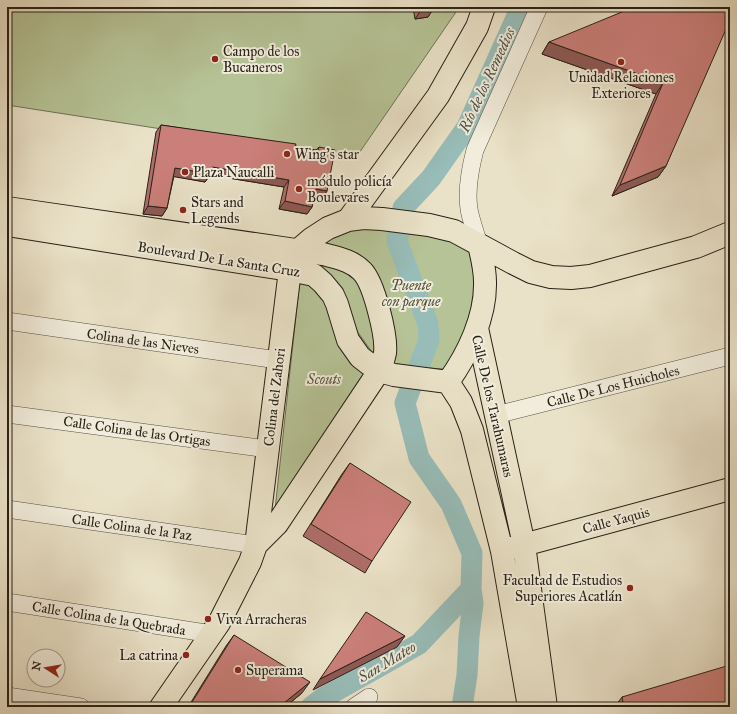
<svg xmlns="http://www.w3.org/2000/svg" width="737" height="714" font-family="'IM FELL Great Primer',serif">
<style>
.green{fill:#b6c396;stroke:#6f7256}
.lines{fill:none;stroke-linecap:round;stroke-linejoin:round}
.river{stroke:#98bdb9;stroke-width:21}
.minor-casing{stroke:#585043;stroke-width:18}
.major-casing{stroke:#282017;stroke-width:24}
.minor{stroke:#f1ecdb;stroke-width:17}
.major{stroke:#eae2c8;stroke-width:22}
.wall{fill:#af6d69;stroke:#282017}
.shaded-wall{fill:#8e5955;stroke:#282017}
.building{fill:#cb7f7a;stroke:#282017}
.poi-dot{fill:#8f2418;stroke:#f1ecdb;stroke-width:1.5}
.labels{text-anchor:middle;stroke-width:4;stroke-linejoin:round;paint-order:stroke}
.poi-label{font-size:14px;fill:#282017;stroke:#f1ecdb;text-anchor:start}
.street-label{font-size:14px;fill:#282017;stroke:#f1ecdb}
.park-label{font-size:14px;font-style:italic;fill:#53513d;stroke:#f1ecdb}
.water-label{font-size:15px;font-style:italic;fill:#4a4f48;stroke:#f1ecdb}
</style>
<rect width="100%" height="100%" fill="#eae2c8"/>
<filter id="stains"><feTurbulence type="fractalNoise" baseFrequency=".005" numOctaves="4"/><feColorMatrix values="0 0 0 0 .2 0 0 0 0 .09 0 0 0 0 .02 0 0 0 .5 -.17"/></filter>
<radialGradient id="worn" r=".72"><stop offset=".6" stop-color="#630" stop-opacity="0"/><stop offset="1" stop-color="#630" stop-opacity=".3"/></radialGradient>
<path class="green" d="M7,7h449v5l-101,147 -348,-54z
M367,222l64,9 44,21 5,27 -15,54 -21,36 -30,-2 -22,-4 -18,-8 -17,-24 -11,-32 -8,-16 -25,-22 8,-22z
M300,279l18,6 51,89 -95,145z"/>
<g class="lines">
<path class="river" d="M311,707l12,-9 96,-54 52,-55
M462,707l5,-32 2,-39 4,-33 -2,-14 1,-36 -21,-49 -32,-46 -14,-55 24,-63 -1,-16 -31,-83 6,-33 28,-30 36,-51 54,-120"/>
<defs>
<path id="minor" d="M479,245c-3,-12 -8,-24 -10,-36 -3,-20 1,-40 6,-59l64,-143
M7,321l271,39
M7,414l260,35
M496,415l234,-59
M7,509l249,36
M7,602l205,32
M7,696l74,11
M354,707l15,-10"/>
<path id="major" d="M7,208l316,46c14,4 28,6 39,17 12,12 25,65 23,82 -1,6 -3,12 -6,18l-102,153 -21,21 -6,17 -31,61 -58,84
M348,220l90,-124 39,-69 7,-20
M7,225l283,45 24,5 9,8 10,12 4,9 11,36 12,17 9,7 10,7 15,4 54,7
M477,328l47,217 22,162
M448,382l13,20 11,28 30,121 27,156
M448,382c20,-28 38,-65 37,-100 0,-13 -3,-25 -6,-37
M256,545l34,-275 7,-19 14,-12 17,-11 20,-8 15,-2 19,1 47,6 25,6 59,32 18,9 20,5 20,1 19,-2 106,-29 34,-14
M509,549l221,-60"/>
</defs>
<use href="#minor" class="minor-casing"/>
<use href="#major" class="major-casing"/>
<use href="#minor" class="minor"/>
<use href="#major" class="major"/>
</g>
<path class="wall" d="M413,7h21l-6,10 -13,2z
M730,7l-64,159 -8,11 -46,19 44,-102 -114,-40 7,-12z
M161,125l134,21 21,4 3,-3 8,44 -5,7 -8,-1 -2,10 -5,7 -28,-5 5,-22 -74,-12 -5,7 -31,-6 -7,32 -5,8 -19,-2 13,-82z
M350,463l22,98 -7,12 -62,-37 39,-62z
M234,635l68,58 -17,14h-97l38,-61z
M622,697l108,10h-113l-1,-2z"/>
<path class="shaded-wall" d="M434,8l-6,9 -13,2 6,-9z
M549,42l114,41 -7,11 -114,-40z
M666,166l-8,11 -46,19 8,-11z
M212,167l77,13 -5,7 -74,-12 -5,7 -35,-6 5,-8z
M316,189l11,2 -5,7 -11,-2z
M285,201l27,6 -5,7 -28,-5z
M148,206l19,2 -5,8 -19,-2z
M405,636l-8,11 -84,43 7,-11z
M310,682l-8,11 -17,14h-6z"/>
<path class="building" d="M420,7h14v1l-13,2z
M634,7h96v13l-64,146 -46,19 43,-102 -114,-41z
M161,125l135,19 -1,2 23,5 1,-4 16,3 -8,41 -11,-2 -4,18 -27,-6 4,-21 -77,-13 -2,7 -35,-6 -8,40 -19,-2z
M350,463l61,39 -39,59 -61,-37z
M366,612l39,24 -85,43z
M234,635l76,47 -31,25h-90z
M730,665v42h-106l-2,-10z"/>
<g class="poi-dot">
<circle cx="215" cy="59" r="4"/>
<circle cx="621" cy="62" r="4"/>
<circle cx="287" cy="154" r="4"/>
<circle cx="185" cy="172" r="4"/>
<circle cx="299" cy="189" r="4"/>
<circle cx="183" cy="210" r="4"/>
<circle cx="630" cy="588" r="4"/>
<circle cx="208" cy="619" r="4"/>
<circle cx="186" cy="655" r="4"/>
<circle cx="238" cy="670" r="4"/>
</g>
<g class="labels">
<g class="poi-label">
<text x="223" y="56">Campo de los<tspan x="223" dy="16">Bucaneros</tspan></text>
<text x="621" y="82" text-anchor="middle">Unidad Relaciones<tspan x="621" dy="16">Exteriores</tspan></text>
<text x="295" y="159">Wing's star</text>
<text x="193" y="177">Plaza Naucalli</text>
<text x="307" y="186">módulo policía<tspan x="307" dy="16">Boulevares</tspan></text>
<text x="191" y="207">Stars and<tspan x="191" dy="16">Legends</tspan></text>
<text x="622" y="585" text-anchor="end">Facultad de Estudios<tspan x="622" dy="16">Superiores Acatlán</tspan></text>
<text x="216" y="624">Viva Arracheras</text>
<text x="178" y="660" text-anchor="end">La catrina</text>
<text x="246" y="675">Superama</text>
</g>
<g class="street-label">
<text transform="translate(219 259) rotate(9)" y="5">Boulevard De La Santa Cruz</text>
<text transform="translate(143 341) rotate(8)" y="5">Colina de las Nieves</text>
<text transform="translate(613 386) rotate(-14)" y="5">Calle De Los Huicholes</text>
<text transform="translate(274 397) rotate(-83)" y="5">Colina del Zahori</text>
<text transform="translate(493 406) rotate(77)" y="5">Calle De los Tarahumaras</text>
<text transform="translate(137 431) rotate(8)" y="5">Calle Colina de las Ortigas</text>
<text transform="translate(616 520) rotate(-15)" y="5">Calle Yaquis</text>
<text transform="translate(132 527) rotate(8)" y="5">Calle Colina de la Paz</text>
<text transform="translate(109 618) rotate(9)" y="5">Calle Colina de la Quebrada</text>
</g>
<g class="park-label">
<text x="411" y="290">Puente<tspan x="411" dy="16">con parque</tspan></text>
<text x="324" y="384">Scouts</text>
</g>
<g class="water-label">
<text transform="translate(487 80) rotate(-65)" y="5">Río de los Remedios</text>
<text transform="translate(387 662) rotate(-31)" y="5">San Mateo</text>
</g>
</g>
<rect width="737" height="714" fill="none" stroke="#eae2c8" stroke-width="24"/>
<rect x="8" y="8" width="721" height="698" fill="none" stroke="#282017" stroke-width="2"/>
<rect x="12" y="12" width="713" height="690" fill="none" stroke="#282017"/>
<g transform="translate(46 668) rotate(282)"><circle r="19" fill="#f1ecdb" stroke="#a19a8d"/>
<path d="M0-3L7 15L0 10L-7 15Z" fill="#8f2418"/>
<text y="-6" font-size="11" font-weight="bold" text-anchor="middle" fill="#282017">N</text>
</g>
<rect width="100%" height="100%" filter="url(#stains)"/>
<rect width="100%" height="100%" fill="url(#worn)"/>
</svg>
